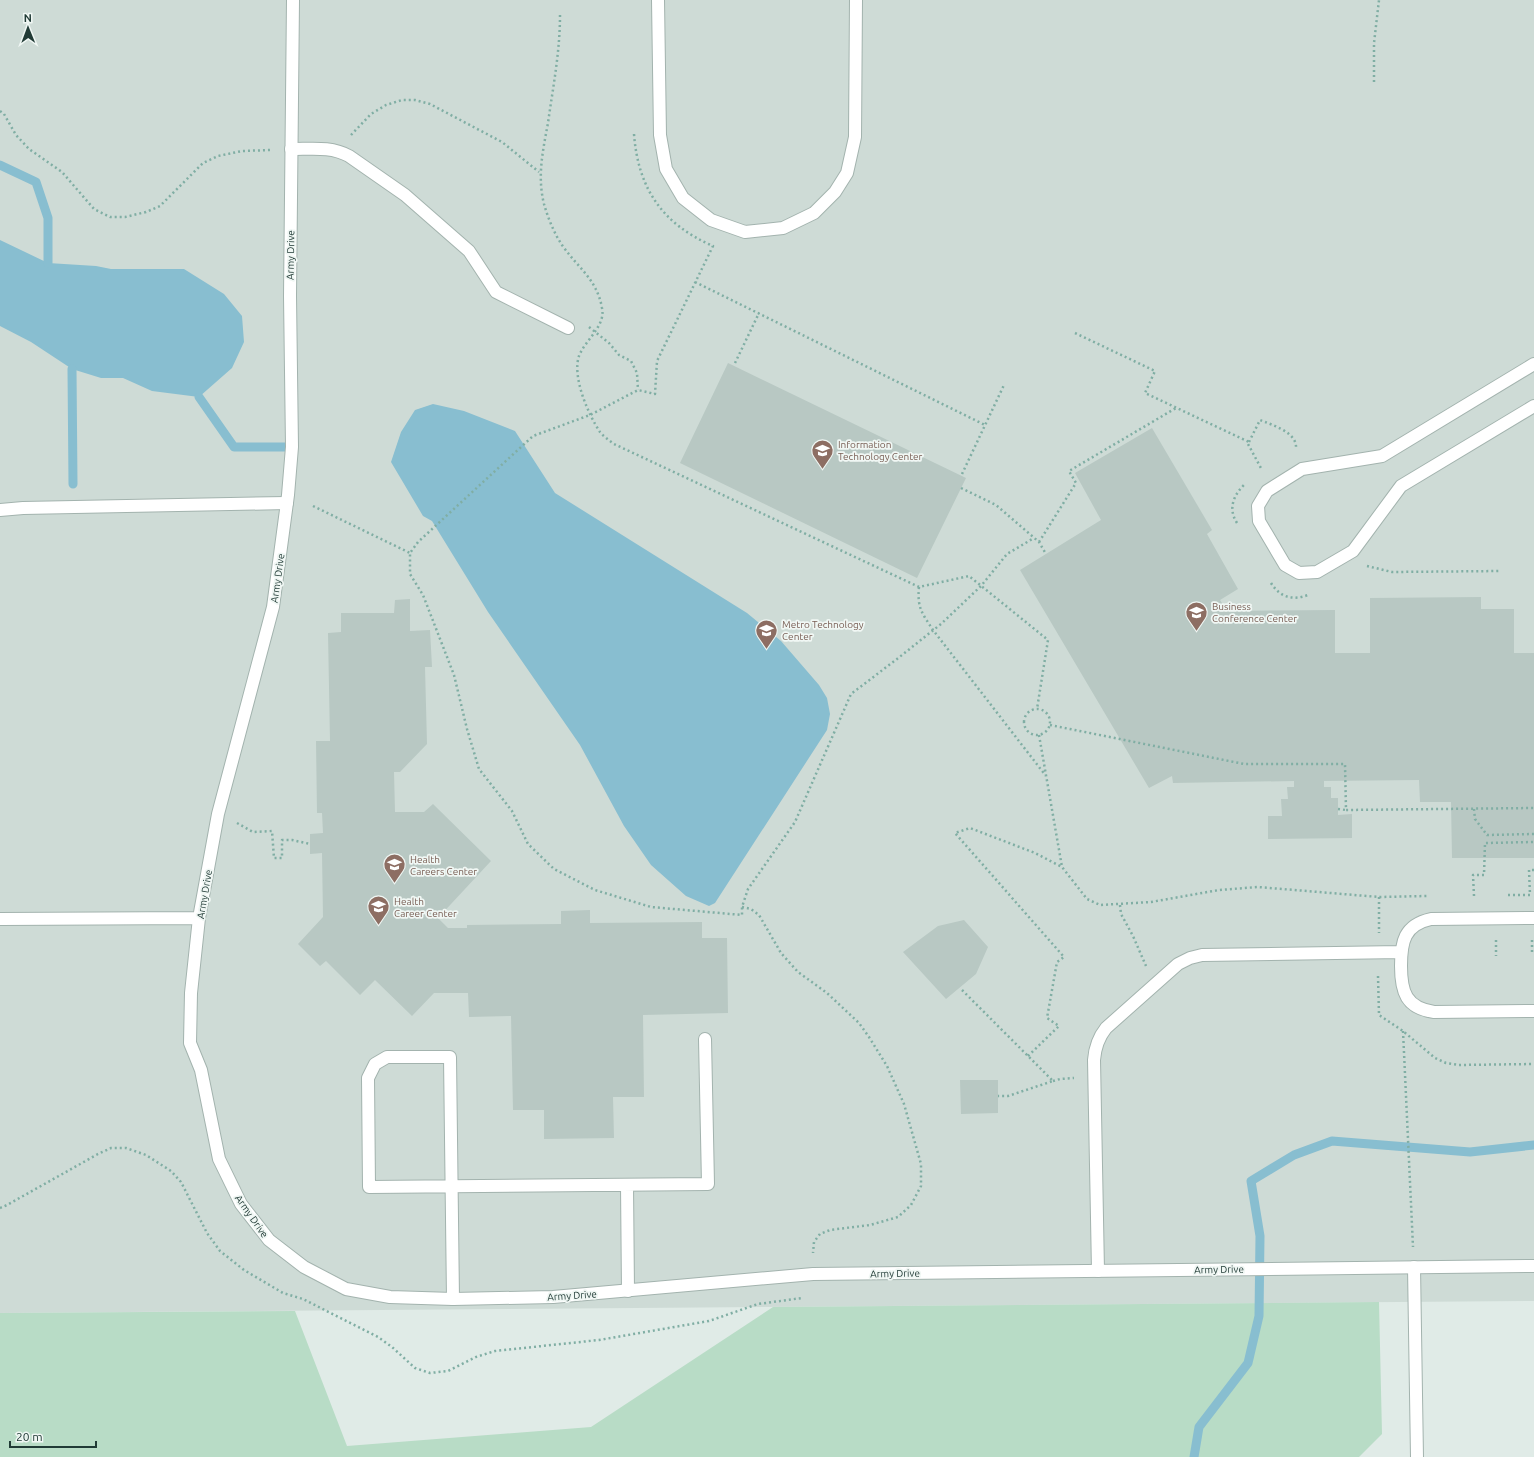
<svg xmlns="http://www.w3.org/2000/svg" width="1534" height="1457" font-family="Ubuntu,sans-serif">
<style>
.built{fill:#cedbd6}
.green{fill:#b8dcc6}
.water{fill:#88bed0}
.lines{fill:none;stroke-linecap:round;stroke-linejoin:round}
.stream{stroke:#88bed0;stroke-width:9}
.building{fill:#b8c8c3}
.lane-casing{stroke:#a3b3ae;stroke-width:14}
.street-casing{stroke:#a3b3ae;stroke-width:14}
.path{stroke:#80aea4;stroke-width:2.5;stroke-dasharray:2 3;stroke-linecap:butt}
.lane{stroke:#fff;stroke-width:12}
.street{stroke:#fff;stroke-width:12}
.labels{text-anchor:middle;stroke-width:3.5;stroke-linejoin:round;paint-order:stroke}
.street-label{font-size:10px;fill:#213b36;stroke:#f0f7f4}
.education-label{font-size:10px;fill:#785e54;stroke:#f0f7f4;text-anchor:start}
</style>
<rect width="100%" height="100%" fill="#e0ebe7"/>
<path class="built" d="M0,0h1534v1301l-1534,12z"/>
<path class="green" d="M1379,1302l3,132 -23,23h-1359v-144l295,-2 52,135 244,-19 182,-120z"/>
<path class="water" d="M0,240l48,23 48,3 15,3h73l40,25 18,22 2,26 -12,26 -33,29 -47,-6 -29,-13h-22l-29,-9 -41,-27 -31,-16z
M433,404l31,7 51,20 40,62 192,120 34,28 38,44 8,13 3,16 -3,16 -112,173 -6,3 -23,-10 -35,-31 -27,-39 -44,-81 -92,-133 -56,-91 -9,-5 -32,-54 10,-30 14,-22z"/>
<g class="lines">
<path class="stream" d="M0,165l36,17 12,36v45
M72,369l1,115
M199,397l35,50h58
M1194,1457l5,-30 49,-64 11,-47 1,-80 -9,-55 43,-26 38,-14 138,11 64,-7"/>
</g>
<path class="building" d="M728,363l238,115 -49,100 -237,-115z
M1152,428l60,102 -5,4 31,55 -18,11 7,11 108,-1v43h35v-55l111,-1v12h33v44h20v205h-82l-1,-56h-31l-1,-22 -99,1h4v6h7v11h7v17l14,-1v24l-84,1v-23h14l-1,-17h7l-1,-12h7v-6l-121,2 -1,-7 -23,12 -129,-218 81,-50 -26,-47z
M410,599v32l20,-1 2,37h-7l2,77 -27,28h-6l1,40h29l9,-8 58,57 -53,57 10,10h19v-3l94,-1v-13l29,-1v13l112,-1v16h25l1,75 -85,2 1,82h-31l1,41 -70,1v-29h-31l-2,-94 -42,1 -1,-24h-34l-22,23 -37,-36 -15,15 -34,-34 -6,5 -22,-22 25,-27 -1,-64 -12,1v-20l13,-1 -1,-20h-5l-1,-72h14l-2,-108 13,-1v-19h53l1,-13z
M964,920l24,27 -12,27 -30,25 -43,-47 35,-26z
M960,1080h38v33l-37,1z"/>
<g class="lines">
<defs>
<path id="lane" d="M658,0l2,135 6,34 17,29 28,22 34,12 38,-4 31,-15 21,-21 12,-19 8,-36 1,-137
M291,149c21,0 40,-3 58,7l56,39 64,56 27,41 72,36
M1534,364l-152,92 -80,13 -35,22 -9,15 1,15 26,44 14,8 18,-1 36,-21 48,-65 133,-80
M0,510l23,-2 264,-5
M1534,918l-103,1c-27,6 -30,23 -30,47 0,26 5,42 33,46l100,-1
M627,1185l1,106
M1414,1267l3,190
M1098,1271l-4,-211c1,-13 4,-22 12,-32l72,-64 12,-6 12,-3 199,-3
M453,1299l-3,-242h-63l-12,7 -7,14 1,109 339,-3 -3,-145"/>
<path id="street" d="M293,0l-3,296 2,151 -4,48 -15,112 -55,207 -19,104 -8,75 -1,50 11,27 18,89 22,45 28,36 35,27 42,22 44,8 63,2 100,-2 260,-23 721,-8
M0,919l199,-1"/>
</defs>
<use href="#lane" class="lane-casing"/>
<use href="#street" class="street-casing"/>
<path class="path" d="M560,15c0,37 -7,72 -12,108 -5,27 -11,53 -4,81 4,14 10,29 18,41 15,22 35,34 40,63 4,18 -17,32 -23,48 -7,21 9,58 21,76 4,5 9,8 14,12l305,143 50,-11 79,64 -11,69
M1374,82v-39l5,-43
M0,111l4,3 12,21 13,14 33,23 32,37 16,8h15l21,-5 14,-6 43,-43 15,-7 24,-5 29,-1
M634,134c4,54 28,90 79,112l-56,115 -2,33 -17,-4 -48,25 -57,21 -115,106 -8,11v21l13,21 31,80 13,54 12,40 33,42 16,33 26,25 41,21 56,17 91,8v-8l6,-18 47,-67 56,-128 46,-35 44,-35 40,-38 26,-32 27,-16
M351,135l20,-21 15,-9 16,-5h13l15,4 72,38 37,30
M695,282l290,143
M589,327l20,16 10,12 12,6 6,12 1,17
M1075,333l80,38 -10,22 104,49 -1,2 14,26
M735,363l24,-50
M1249,442l11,-22c12,5 37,12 36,28
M962,474l42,-89
M961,488l35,17 43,37 7,12
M313,506l97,47
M1237,523c-9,-14 -4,-27 7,-38
M1039,542l37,-59 -7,-12 107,-63
M1367,566l25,6 108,-1
M1271,583c9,14 21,18 37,12
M919,587c-2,21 3,26 14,43l113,146
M1024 722a13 13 0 1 1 26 0a13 13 0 1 1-26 0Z
M1050,725l194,39h101l1,46 188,-2
M1039,735l23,132
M1338,809l8,1
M1474,809l1,10 12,16 47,-1
M237,823l16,9 19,-1 2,27h8v-18h10l18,4
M1508,895h22l-1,-25h5
M1474,896l-1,-21h11l1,-32 49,-1
M1379,897v36
M1120,905l1,9 12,22 13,30
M742,907l9,2 8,6 22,38 17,19 29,21 32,30 10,14 18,29 17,38 17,60v22l-10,19 -13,12 -28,8 -40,5 -10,4 -6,8 -1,11
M1496,940v16
M1532,940v15
M1378,976l1,39 24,16 32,27 11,5 13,2 75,-1
M962,990l91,91 -45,15h-10
M1403,1031l10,216
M1028,1056l31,-30 -12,-8 10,-56 7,-5 -109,-124 15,-5 65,25 27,14 25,32 13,6 51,-3 68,-12 39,-3 121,10 48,-1
M1053,1081l7,-2 14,-1
M0,1208l7,-3 91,-51 13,-6h15l20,7 25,16 10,11 26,51 13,18 24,19 39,23 20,6 75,38 14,10 23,21 15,5 18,-2 28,-14 19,-6 104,-11 110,-19 49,-17 44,-6"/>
<use href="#lane" class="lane"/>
<use href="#street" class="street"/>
</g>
<defs>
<symbol id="school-pin" viewBox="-11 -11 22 30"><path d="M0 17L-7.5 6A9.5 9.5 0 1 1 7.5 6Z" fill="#8d6e63" stroke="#f0f7f4"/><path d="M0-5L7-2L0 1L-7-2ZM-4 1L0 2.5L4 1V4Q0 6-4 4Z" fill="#fff"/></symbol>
</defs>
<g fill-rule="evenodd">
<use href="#school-pin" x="810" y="438" width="25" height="34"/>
<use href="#school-pin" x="1184" y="600" width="25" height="34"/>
<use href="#school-pin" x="754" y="618" width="25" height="34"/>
<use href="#school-pin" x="382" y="852" width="25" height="34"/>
<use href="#school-pin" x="366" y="894" width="25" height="34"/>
</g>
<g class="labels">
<g class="street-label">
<text transform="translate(290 255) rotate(-89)" y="4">Army Drive</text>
<text transform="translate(277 578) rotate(-82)" y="4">Army Drive</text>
<text transform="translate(204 894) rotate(-80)" y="4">Army Drive</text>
<text transform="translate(252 1216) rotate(55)" y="4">Army Drive</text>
<text transform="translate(1219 1269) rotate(-1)" y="4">Army Drive</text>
<text transform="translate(895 1273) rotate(-1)" y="4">Army Drive</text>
<text transform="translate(572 1295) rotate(-4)" y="4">Army Drive</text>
</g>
<g class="education-label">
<text x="838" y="448">Information<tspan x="838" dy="12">Technology Center</tspan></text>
<text x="1212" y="610">Business<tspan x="1212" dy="12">Conference Center</tspan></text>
<text x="782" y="628">Metro Technology<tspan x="782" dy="12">Center</tspan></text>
<text x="410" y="863">Health<tspan x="410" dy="12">Careers Center</tspan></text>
<text x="394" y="905">Health<tspan x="394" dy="12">Career Center</tspan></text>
</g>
</g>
<g transform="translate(28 28) rotate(359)" stroke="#f0f7f4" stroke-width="3" paint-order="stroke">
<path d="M0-3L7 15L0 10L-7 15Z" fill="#213b36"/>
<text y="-6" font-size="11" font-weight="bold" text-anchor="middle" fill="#213b36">N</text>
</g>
<path d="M10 1441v6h86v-6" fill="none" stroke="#213b36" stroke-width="2"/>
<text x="16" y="1441" font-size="12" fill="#213b36" stroke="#f0f7f4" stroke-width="3" paint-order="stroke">20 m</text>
</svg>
